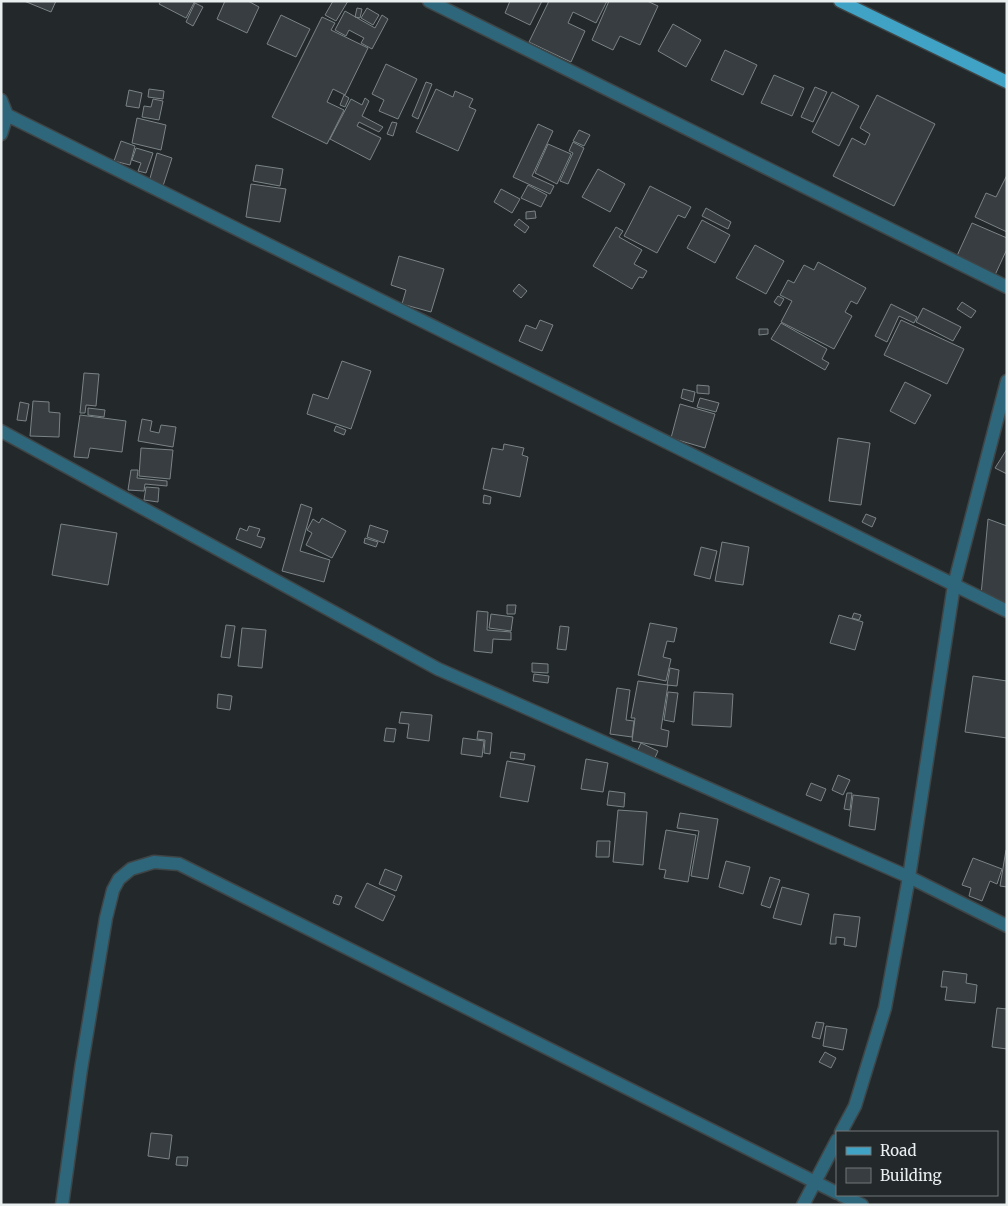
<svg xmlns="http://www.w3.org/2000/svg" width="1008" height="1206" font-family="Merriweather,serif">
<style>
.building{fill:#373d40;stroke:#7b8386}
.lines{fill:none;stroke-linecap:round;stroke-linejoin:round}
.minor-casing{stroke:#3f4546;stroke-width:15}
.primary-casing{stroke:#3f4546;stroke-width:15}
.minor{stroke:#2e677b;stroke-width:12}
.primary{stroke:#40a2c4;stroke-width:12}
</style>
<rect width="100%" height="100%" fill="#23292b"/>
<path class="building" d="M24,1h32l-5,11z
M161,1h34l-9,17 -27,-14z
M225,1h23l11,6 -12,26 -30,-14z
M333,1h15l-12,20 -11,-6z
M510,1h32l-12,24 -25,-12z
M549,1h58l-11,22 -23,-11 -5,11 17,8 -14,31 -42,-20z
M609,1h38l11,5 -18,39 -20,-9 -7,14 -21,-10z
M195,3l8,4 -10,19 -7,-4z
M357,8l5,1 -2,9 -5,-1z
M367,8l12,7 -6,10 -12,-7z
M345,11l30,17 7,-13 6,4 -16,30 -11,-6 3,-5 -15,-8 -3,6 -11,-6z
M281,15l29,14 -14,28 -29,-13z
M322,17l13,6 -4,7 37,18 -23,47 -12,-6 -6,13 17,8 -17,34 -55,-27z
M673,24l28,16 -15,27 -28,-16z
M725,50l32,15 -14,30 -32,-15z
M386,64l31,15 -19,40 -19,-8 5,-11 -12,-6z
M774,75l30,13 -12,28 -31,-13z
M426,82l6,2 -14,35 -6,-3z
M815,87l12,5 -14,30 -12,-5z
M149,89l15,2 -1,8 -15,-2z
M436,89l17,8 2,-6 18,8 -4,8 7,3 -18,41 -42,-19z
M129,90l13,3 -3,15 -13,-2z
M832,92l27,14 -20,40 -27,-14z
M344,95l5,3 -4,9 -5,-2z
M877,95l58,29 -41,82 -61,-30 19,-38 13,7 5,-11 -10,-6z
M365,98l4,3 -7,15 21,11 -4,5 -20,-10 -2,4 24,12 -11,22 -40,-21 21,-40 11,6z
M153,99l10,2 -4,19 -17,-3 2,-11 7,1z
M137,118l29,7 -5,25 -29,-7z
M392,122l5,1 -4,13 -6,-2z
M538,124l15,7 -21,45 22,10 -4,8 -37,-17z
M579,130l11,5 -6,11 -11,-5z
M121,141l14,5 -5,19 -16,-4z
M573,142l11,6 -16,36 -8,-3 13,-28 -4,-2z
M548,144l23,10 -14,30 -22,-11z
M136,148l17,5 -7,20 -8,-2 3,-8 -9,-3z
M157,153l15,5 -9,28 -14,-4z
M256,165l27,4 -3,17 -27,-5z
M598,169l27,15 -15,28 -28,-15z
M1007,175v57l-32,-15 11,-24 10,4z
M251,184l35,5 -6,33 -34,-5z
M528,185l19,10 -6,12 -20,-9z
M650,186l41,21 -6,11 -7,-3 -21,38 -33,-17z
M501,189l19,10 -8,14 -18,-11z
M706,208l25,14 -3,7 -26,-13z
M535,211l1,7 -10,1v-7z
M519,219l10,8 -4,6 -11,-8z
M702,220l28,15 -15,28 -28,-15z
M972,223l35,15v11l-12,26 -39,-17z
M616,227l7,4 -4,6 23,13 -8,14 13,7 -4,7 -4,-1 -7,12 -39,-23z
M755,245l29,16 -18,33 -30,-16z
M399,256l45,13 -13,43 -29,-8 4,-14 -15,-5z
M818,262l48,26 -9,16 -6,-3 -6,11 7,4 -18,33 -53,-27 11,-21 -12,-6 8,-15 6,3 10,-18 10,5z
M519,284l8,7 -6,7 -8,-7z
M778,296l6,3 -4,7 -6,-4z
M962,302l14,9 -5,7 -14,-9z
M891,304l26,13 -3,6 -15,-7 -12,26 -12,-6z
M923,308l38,19 -8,14 -37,-19z
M540,320l13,5 -11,26 -23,-10 7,-16 10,4z
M901,320l63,29 -17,35 -63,-29z
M781,323l46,26 -5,10 7,4 -4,7 -54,-31z
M759,329h9v5l-9,1z
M342,361l29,10 -20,58 -44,-15 6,-20 15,5z
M84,373l15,1 -3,32 -10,-1 -1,8h-5z
M905,382l26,13 -16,29 -25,-13z
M697,385l12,1v8l-12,-1z
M683,389l12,3 -2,10 -12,-4z
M700,398l19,5 -3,9 -19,-5z
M33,401l16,1v10l11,1 -1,24 -29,-1z
M20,402l9,2 -3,17 -9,-1z
M680,404l35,10 -10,34 -34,-10z
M88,408l17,2 -1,7 -16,-2z
M80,415l46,6 -4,31 -32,-4 -2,10 -14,-1z
M142,419l10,2 -2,10 9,2 2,-8 15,2 -3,20 -35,-6z
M336,426l10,4 -2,5 -10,-4z
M838,438l32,5 -9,62 -32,-4z
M504,444l20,4 -2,7 6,2 -8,40 -37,-8 9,-41 11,2z
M141,448l32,2 -3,29 -31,-3z
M1007,449v25l-12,-6z
M131,470h7l-1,8 30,3v5l-22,-2 -1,7 -16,-1z
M146,487l13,1 -1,14 -14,-2z
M484,495l7,2 -1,7 -7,-1z
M301,504l11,4 -12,43 30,9 -6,22 -42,-11z
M866,514l10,4 -4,9 -10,-5z
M322,518l24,13 -14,27 -26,-13 6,-12 -5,-3 6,-11 6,4z
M988,519l19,7v79l-26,-10z
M61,524l56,9 -9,52 -56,-10z
M370,525l18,6 -4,12 -17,-6z
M249,526l11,3 -3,7 8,2 -4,10 -25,-9 4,-11 7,3z
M365,538l13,4 -2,5 -12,-4z
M722,542l27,5 -6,38 -28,-4z
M701,547l16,4 -7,28 -16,-4z
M507,605h9l-1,9h-8z
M477,611l11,1 -1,18 24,2v8l-18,-1 -1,14 -18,-2z
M854,613l7,2 -2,5 -7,-2z
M491,614l22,3 -2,14 -22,-3z
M839,615l24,7 -8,28 -25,-7z
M650,623l27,5 -3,14 -7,-1 -4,16 8,2 -5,22 -28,-6z
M226,625l9,1 -5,32 -9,-1z
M560,626l9,1 -3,23 -9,-1z
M242,628l24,2 -4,38 -24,-2z
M532,663l16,1v9l-16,-1z
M670,668l9,2 -2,16 -10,-1z
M534,674l15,2 -1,7 -15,-2z
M973,676l34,5v57l-42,-6z
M638,681l30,4 -7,44 8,2 -2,16 -35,-6 3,-23h-4z
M617,688l13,2 -4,30 8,1 -2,16 -22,-3z
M668,692l10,1 -4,29 -10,-2z
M694,692l39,2 -2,33 -39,-2z
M218,694l14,2 -2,14 -13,-2z
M401,712l31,3 -3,26 -22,-3 2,-14 -10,-1z
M386,728l10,1 -2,13 -10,-1z
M478,731l14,2 -2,21 -6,-1 1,-13 -8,-1z
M463,738l21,3 -2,16 -21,-3z
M641,743l17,8 -5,11 -17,-8z
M511,752l14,2 -1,6 -14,-2z
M586,759l22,4 -5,29 -22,-3z
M507,761l28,5 -7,36 -28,-5z
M838,775l12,5 -7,15 -11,-5z
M811,783l15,6 -5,12 -15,-6z
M609,791l16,2 -1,14 -17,-2z
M847,793h5l-2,17 -6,-1z
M853,795l26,3 -4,32 -26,-4z
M618,810l29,2 -4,53 -30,-3z
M680,813l38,6 -10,60 -17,-3 8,-45 -22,-3z
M666,830l30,5 -8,47 -24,-4 2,-8 -7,-1z
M597,841h13l-1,16h-13z
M1006,850h1v37l-7,-1z
M973,858l29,11 -5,15 -7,-3 -8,20 -13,-5 2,-8 -9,-3z
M726,861l24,6 -7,27 -24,-7z
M385,869l17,7 -6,15 -17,-7z
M770,877l10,3 -10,28 -9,-3z
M367,883l28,13 -12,25 -28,-14z
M782,887l27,7 -8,31 -28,-7z
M336,895l6,2 -3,8 -6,-2z
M834,914l26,3 -4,30 -12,-2 1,-7 -9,-1v7h-6z
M943,971l24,3 -1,9 11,2 -2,18 -30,-3 2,-13h-6z
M997,1008l10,1v40l-15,-2z
M816,1022l8,1 -4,16 -8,-2z
M826,1026l21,3 -4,21 -20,-4z
M825,1052l11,6 -5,10 -12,-6z
M151,1133l21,2 -3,24 -21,-3z
M177,1157h11l-1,9 -11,-1z"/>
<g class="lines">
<defs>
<path id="minor" d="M429,1l578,286
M1,100l6,15 -6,19
M7,115l1000,496
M1,431l437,238 471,208 98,49
M841,1132l14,-26 30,-98 24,-131 45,-292 53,-204
M841,1195l21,10
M62,1205l19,-136 25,-151 7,-28 6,-11 12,-10 23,-7 25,2 658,329
M803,1205l34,-65"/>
<path id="primary" d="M840,1l167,81"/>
</defs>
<use href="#minor" class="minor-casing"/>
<use href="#primary" class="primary-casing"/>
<use href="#minor" class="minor"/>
<use href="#primary" class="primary"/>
</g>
<rect width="1008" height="1206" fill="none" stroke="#e9eeef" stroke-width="5"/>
<rect x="836" y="1131" width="162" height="65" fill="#23292b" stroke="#727879"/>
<rect x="846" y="1147" width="25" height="8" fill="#40a2c4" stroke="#727879"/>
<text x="880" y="1156" font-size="15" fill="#e9eeef">Road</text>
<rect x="846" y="1168" width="25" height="15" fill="#373d40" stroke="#727879"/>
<text x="880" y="1181" font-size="15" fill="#e9eeef">Building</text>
</svg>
